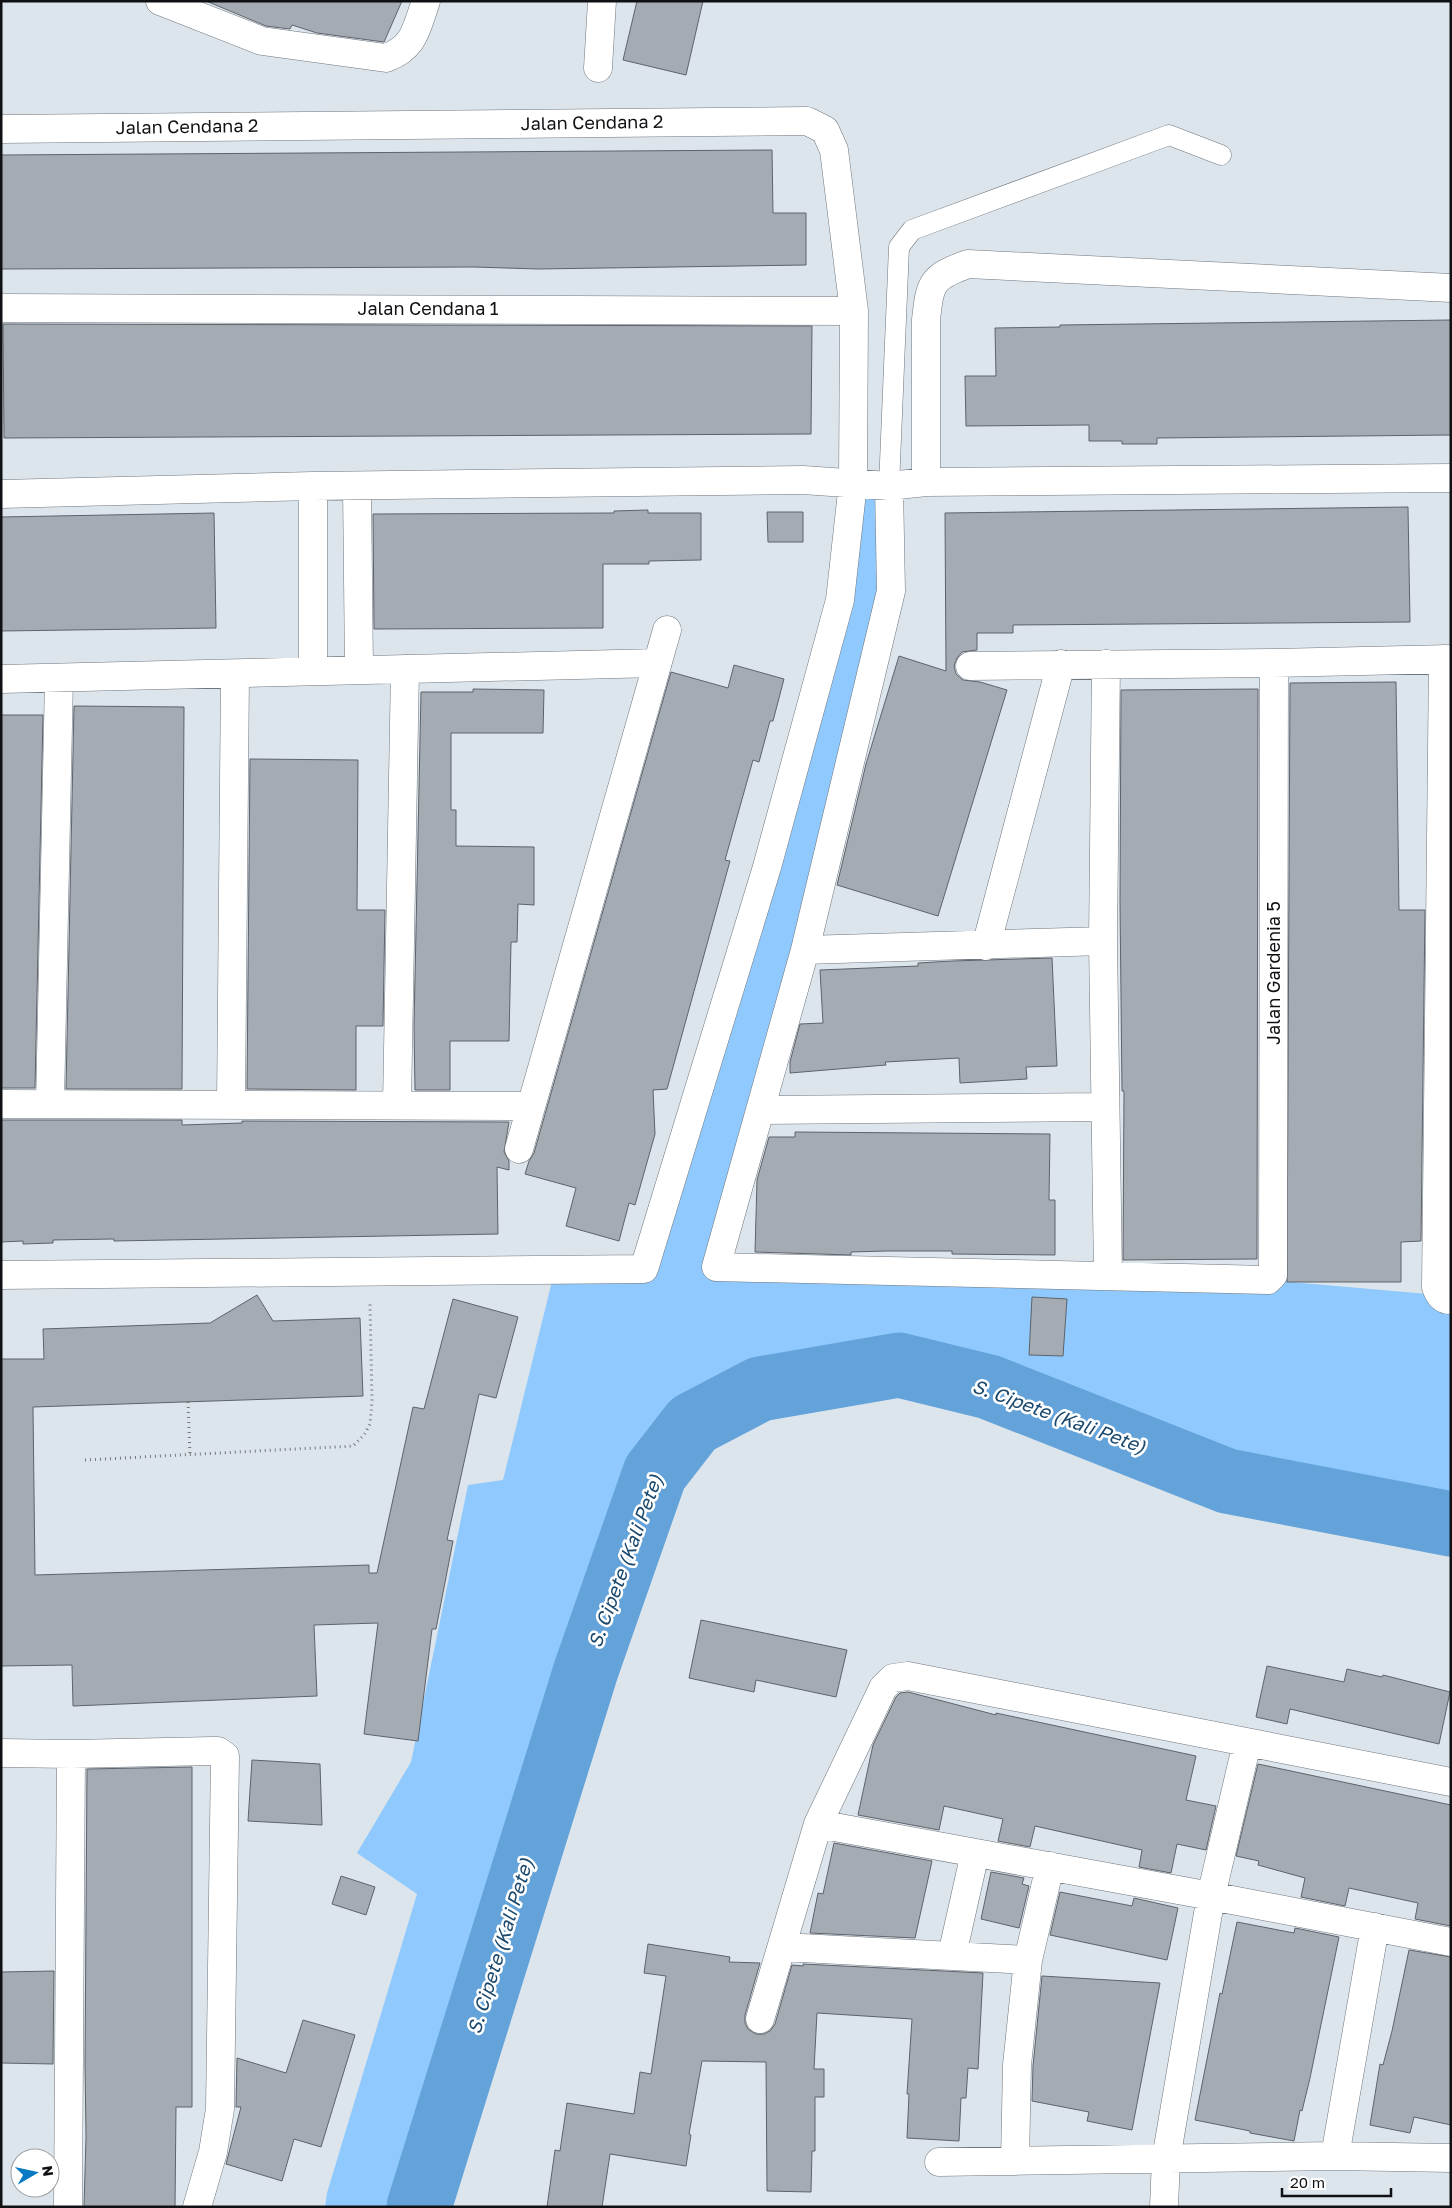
<svg xmlns="http://www.w3.org/2000/svg" width="1452" height="2208" font-family="'Golos Text',sans-serif">
<style>
.grass{fill:#8fc9fd}
.lines{fill:none;stroke-linecap:round;stroke-linejoin:round}
.river{stroke:#64a3da;stroke-width:65}
.building{fill:#a4abb3;stroke:#5d636a}
.service-casing{stroke:#6f767d;stroke-width:21}
.minor-casing{stroke:#6f767d;stroke-width:29}
.path{stroke:#72777c;stroke-width:3;stroke-dasharray:1 4;stroke-linecap:butt}
.service{stroke:#fff;stroke-width:20}
.minor{stroke:#fff;stroke-width:28}
.labels{text-anchor:middle;stroke-width:5;stroke-linejoin:round;paint-order:stroke}
.street-label{font-size:18px;fill:#0f1114;stroke:#fff}
.water-label{font-size:19px;font-style:italic;fill:#1b496e;stroke:#fff}
</style>
<rect width="100%" height="100%" fill="#dde5ec"/>
<path class="grass" d="M853,483l36,3 2,105 -175,676 552,13 183,16v226l-224,-41 -205,-82 -123,-34 -139,24 -67,35 -38,49 -235,734h-95l2,-14 90,-299 -60,-41 54,-91 57,-277 35,-5 52,-211 89,-1 123,-401z"/>
<g class="lines">
<path class="river" d="M419,2207l167,-537 69,-197 38,-49 67,-35 139,-24 90,22 238,94 224,43"/>
</g>
<path class="building" d="M206,1h196l-18,41 -67,-9 -25,-8 -2,4 -24,-3z
M637,1h66l-17,74 -63,-15z
M772,150l1,63h33v52l-268,4 -64,-2 -473,2v-114z
M1451,320v115l-294,3v6h-35v-3h-33v-16l-123,1 -1,-50h31l-1,-48 65,-1v-2z
M3,324l809,2 -1,108 -807,4z
M1408,507l2,115 -397,3v8h-36v17l-15,2 -5,6 -3,8 2,8 7,6 17,2 27,8 -69,226 -101,-31 29,-121 33,-108 47,15 -1,-158z
M648,510v3h53v47l-52,1v3h-46v64l-229,1 -1,-115 241,-1v-2z
M767,512h36v30h-35z
M214,513l2,115 -215,3v-114z
M734,665l50,14 -11,42h-3l-11,41 -6,-2 -28,100 5,1 -63,228 -14,1 2,44 -20,71 -6,-2 -10,38 -53,-15 10,-38 -51,-14 4,-13 5,-8 137,-481 57,16z
M1396,682l3,228h26l-4,331 -20,1v40h-114l3,-599z
M473,689l71,1 -1,43h-92v77h5v36l78,1v58l-16,-1 -1,38h-6l-2,99h-59v49h-35l-1,-64 7,-334h52z
M1258,689l-1,570 -134,1 1,-169h-2l-2,-189 1,-212z
M74,706l110,1 -2,382h-116z
M1,715h42l-8,373h-34z
M250,759l108,1 -1,150h28l-2,116h-27v64l-109,-1z
M1052,958l5,108 -31,1 1,12 -67,4 -1,-25 -74,4 1,3 -96,8v-11l10,-38 23,-1 -3,-53 98,-4v-3l34,-2z
M1,1120h181v5l60,-2v-2l267,1 -5,30 5,9v9l-12,-3 1,67 -384,7v-2l-61,1v3l-30,1v-3l-22,1z
M795,1132l255,2 -1,66h6v55l-103,-1v-3h-65l-36,1v3l-96,-3 2,-72 12,-43h26z
M257,1295l16,26 87,-3 3,78 -330,11 2,168 334,-10v8h8l36,-166 11,2 29,-110 65,18 -22,81 -17,-4 -32,146 6,1 -17,88h-4l-14,112 -54,-7 14,-111 -64,2 3,71 -244,10 -1,-41 -71,1v-307h43l-1,-30 167,-6z
M1032,1297l35,2 -4,57 -34,-1z
M701,1620l146,30 -11,47 -80,-17 -2,12 -65,-14z
M1267,1666l77,16 3,-13 35,8 1,-2 67,17 -11,52 -149,-35 -3,15 -31,-7z
M908,1692l88,23v-2l200,43 -10,44 30,6 -10,44 -29,-6 -6,29 -32,-6 3,-17 -107,-24 -5,21 -32,-6 5,-22 -59,-13 -5,24 -81,-15 15,-70 23,-48 4,-4z
M252,1760l68,4 2,61 -74,-4z
M1258,1764l193,41v121l-36,-7 3,-16 -69,-15 -4,18 -44,-9 4,-19 -47,-13 1,-4 -23,-5z
M192,1767v340h-16l-1,100h-91l2,-70 -1,-73 2,-295z
M834,1843l98,18 -17,77 -105,-5 8,-40 5,1z
M991,1872l33,6 -2,6 7,2 -10,42 -38,-9z
M341,1876l34,11 -9,28 -34,-11z
M1060,1892l72,14 2,-8 44,10 -11,52 -117,-25z
M1237,1922l57,11 1,-5 44,9 -29,141 -8,33 -2,-1 -6,31 -44,-8v-2l-55,-11 25,-127 2,1z
M648,1944l82,13 -1,5 31,1 -15,52v8l3,6 8,5h8l6,-3 5,-7 17,-59 11,1v-2l180,9 -5,96 -10,-1 -2,30h-5l-2,43 -52,-3 2,-44h-2l5,-75 -95,-6 -3,56h10v28h-9v54h-3l-1,41 -44,-1 -1,-129 -64,-1 -13,73 2,1 -5,31 -76,-12 -8,53h-55l8,-57 5,1 7,-48 67,11 6,-42 11,2 15,-98 -22,-3z
M1409,1950l42,7v168l-37,-8 -4,16 -40,-8 10,-61 3,1 9,-34z
M54,1971l-1,93 -52,-1v-91z
M1042,1976l118,7 -28,147 -45,-9 2,-9 -57,-11 1,-35z
M303,2020l52,15 -34,112 -27,-8 -12,42 -56,-17 15,-57h-5l1,-49 49,15z"/>
<g class="lines">
<defs>
<path id="service" d="M889,486l10,-239 13,-17 257,-95 52,20"/>
<path id="minor" d="M160,1l102,40 124,17c29,-11 30,-29 40,-57
M598,68l4,-67
M1,129l806,-8 18,9 9,20 20,161 -1,172 -13,117 -73,267 -123,402 -643,6
M1,308l853,3
M926,482v-162c4,-37 5,-43 42,-56l483,24
M313,486v185
M357,486l2,184
M889,486l2,105 -86,359 -89,317 552,13 5,-5 1,-612
M1,494l312,-8 490,-6 86,6 37,-4 525,-4
M1443,659l-7,628c3,8 6,13 15,13
M1106,664l-3,277 5,334
M970,666l304,-3 177,-4
M1,679l656,-16
M986,946l75,-282
M805,950l298,-9
M1,1104l530,2
M50,1104l9,-426
M231,1105l4,-431
M397,1105l8,-436
M760,1110l345,-3
M519,1149l148,-519
M1,1753l70,1 142,-3h5l7,5 -5,353 -7,43 -16,55
M818,1824l393,72 240,46
M783,1947l245,13
M952,1955l23,-102
M760,2019l58,-195 65,-136 10,-10 15,-2 543,106
M1335,2156l40,-229
M1015,2161l2,-96 11,-105 22,-94
M939,2162l396,-6 116,2
M68,2207l3,-453
M1164,2207l2,-48 45,-263 36,-153"/>
</defs>
<use href="#service" class="service-casing"/>
<use href="#minor" class="minor-casing"/>
<path class="path" d="M188,1402l2,53
M85,1460l268,-14 11,-11 6,-11 2,-23 -2,-97"/>
<use href="#service" class="service"/>
<use href="#minor" class="minor"/>
</g>
<g class="labels">
<g class="street-label">
<text transform="translate(592 123) rotate(-1)" y="6">Jalan Cendana 2</text>
<text transform="translate(187 127) rotate(-1)" y="6">Jalan Cendana 2</text>
<text x="428" y="315">Jalan Cendana 1</text>
<text transform="translate(1274 973) rotate(-90)" y="6">Jalan Gardenia 5</text>
</g>
<g class="water-label">
<text transform="translate(1059 1416) rotate(20)" y="7">S. Cipete (Kali Pete)</text>
<text transform="translate(625 1561) rotate(-70)" y="7">S. Cipete (Kali Pete)</text>
<text transform="translate(500 1946) rotate(-73)" y="7">S. Cipete (Kali Pete)</text>
</g>
</g>
<rect width="1452" height="2208" fill="none" stroke="#0f1114" stroke-width="5"/>
<g transform="translate(35 2173) rotate(81)"><circle r="24" fill="#ffffff" stroke="#9fa0a1"/>
<path d="M0-4L9 19L0 12L-9 19Z" fill="#077ac3"/>
<text y="-8" font-size="14" font-weight="bold" text-anchor="middle" fill="#0f1114">N</text>
</g>
<path d="M1282 2188v8h109v-8" fill="none" stroke="#0f1114" stroke-width="2.5"/>
<text x="1290" y="2188" font-size="15" fill="#0f1114" stroke="#ffffff" stroke-width="4" paint-order="stroke">20 m</text>
</svg>
